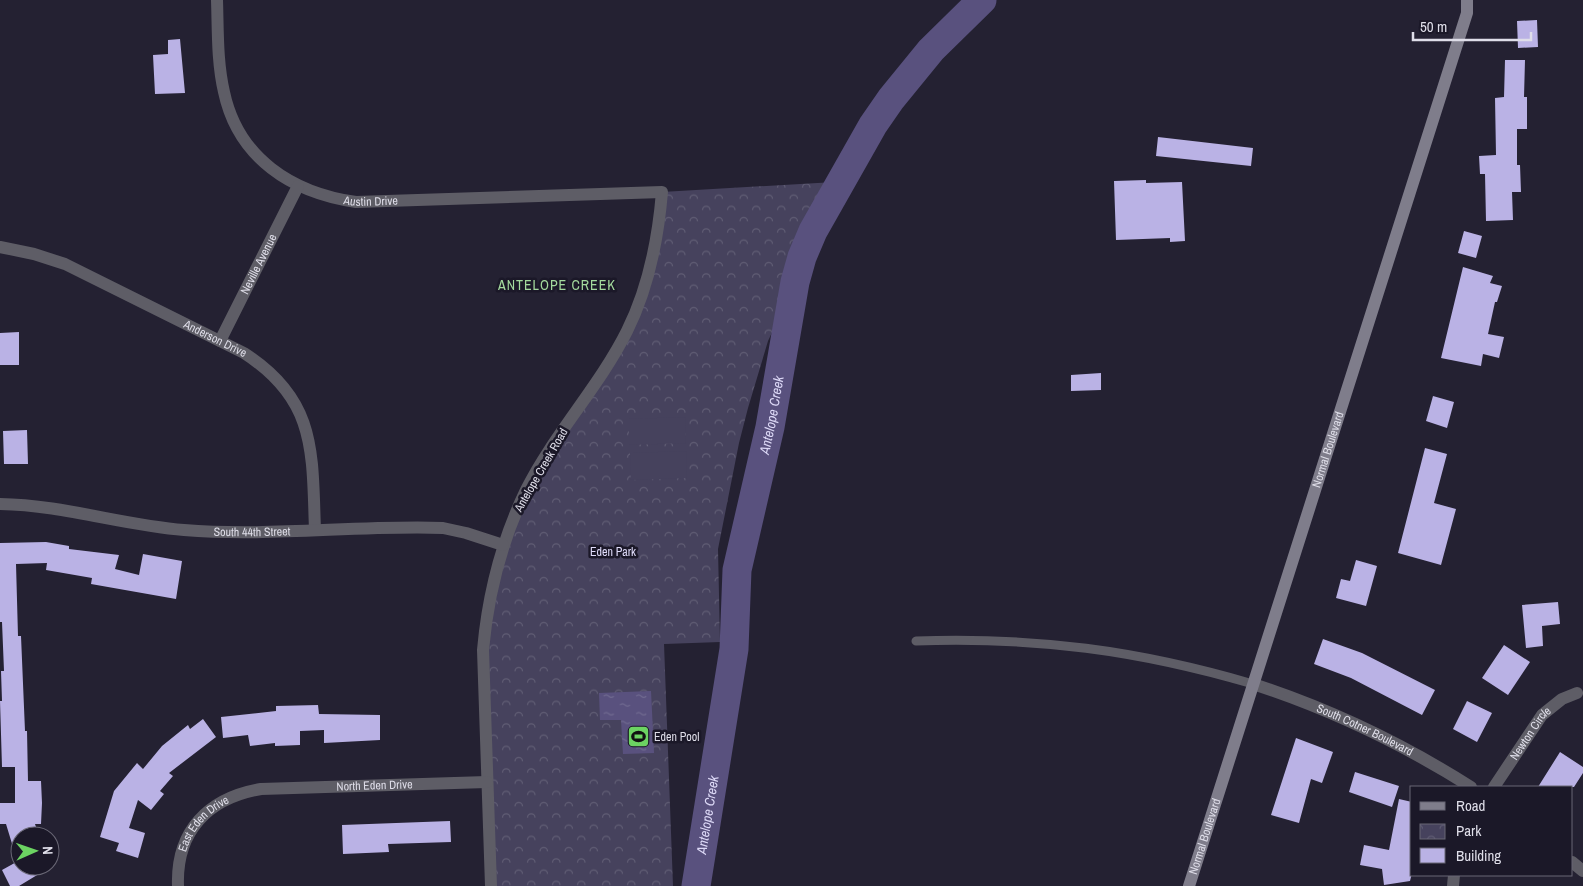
<svg xmlns="http://www.w3.org/2000/svg" width="1583" height="886" font-family="'Archivo Narrow',sans-serif">
<style>
.park{fill:url(#park-crowns)}
.garden{fill:#46425d}
.water{fill:url(#water-ripples)}
.lines{fill:none;stroke-linecap:round;stroke-linejoin:round}
.river{stroke:#59517e;stroke-width:29}
.building{fill:#bab2e5}
.service{stroke:#5e5d66;stroke-width:9}
.minor{stroke:#5e5d66;stroke-width:12}
.secondary{stroke:#7f7d8b;stroke-width:12}
.labels{text-anchor:middle;stroke-width:5;stroke-linejoin:round;paint-order:stroke}
.street-label{font-size:12px;fill:#dfdee9;stroke:#1b1828}
.park-label{font-size:12px;fill:#e0dcfa;stroke:#1b1828}
.poi-label{font-size:12px;fill:#dfdee9;stroke:#1b1828;text-anchor:start}
.neighbourhood-label{font-size:14px;letter-spacing:1px;fill:#a3d99d;stroke:#1b1828}
.water-label{font-size:14px;font-style:italic;fill:#dcd8f6;stroke:#1b1828}
</style>
<defs>
<pattern id="park-crowns" width="20" height="18" patternUnits="userSpaceOnUse" patternTransform="scale(1.25)"><rect width="20" height="18" fill="#46425d"/><path d="M2 6a3 3 0 1 1 6 0M12 15a3 3 0 1 1 6 0" fill="none" stroke="#605d74"/></pattern>
<pattern id="water-ripples" width="26" height="14" patternUnits="userSpaceOnUse" patternTransform="scale(1.25)"><rect width="26" height="14" fill="#59517e"/><path d="M2 4q2-2 4 0t4 0M15 11q2-2 4 0t4 0" fill="none" stroke="#706a90"/></pattern>
</defs>
<rect width="100%" height="100%" fill="#242132"/>
<path class="park" d="M852,181l-42,70 -42,90 -20,67 -9,35 -21,106 2,93 -56,2 9,242h-182l-5,-275 41,-122 81,-125 35,-70 19,-102z"/>
<path class="garden" d="M685,417l1,26 -57,2v-26z
M686,451l1,27 -56,2 -1,-27z"/>
<path class="water" d="M651,691l3,62 -31,1 -2,-34h-21l-1,-27z"/>
<g class="lines">
<path class="river" id="s1" d="M696,886l38,-237 3,-79 33,-143 25,-145 7,-25 11,-26 60,-106 18,-26 40,-49 51,-50"/>
</g>
<path class="building" d="M1537,20l1,27 -20,1 -1,-27z
M180,39l5,54 -30,1 -2,-39 15,-1v-14z
M1505,60h20l-1,37h3v32h-10v36h3l1,27h-9l1,28 -27,1 -1,-47h-5l-1,-18 17,-1 -1,-57 9,-1z
M1158,137l95,11 -2,18 -95,-10z
M1146,180v3l36,-1 3,59 -15,1v-4l-54,2 -2,-59z
M1464,231l18,5 -6,22 -18,-5z
M1463,267l30,9 -3,7 12,3 -5,16h-2l-7,32 16,3 -5,21 -16,-4 -2,12 -40,-8z
M19,332v33h-19v-32z
M1101,373v17l-30,1v-16z
M1433,396l21,6 -7,26 -21,-7z
M27,430l1,34h-24l-1,-33z
M1425,448l22,6 -13,49 22,6 -15,56 -43,-12z
M46,542l23,4v3l50,6 -4,14 24,6 4,-21 39,7 -6,38 -85,-15 1,-6 -46,-8 1,-7 -31,1 2,72h3l4,95h2l1,50h13l1,22 -1,21h-6l4,12h-19v23l-3,1 -11,-36h-6v-21h15v-36h-13l-2,-66h2l-1,-30h3l-2,-49h-2v-79z
M1356,560l21,6 -11,40 -30,-8 5,-19 9,2z
M1558,602l2,22 -18,2 1,20 -17,2 -4,-43z
M1323,639l39,14 73,37 -13,25 -71,-37 -37,-14z
M1504,645l26,17 -22,33 -26,-17z
M1467,701l25,12 -15,29 -24,-13z
M318,705l1,9 61,1v25l-56,3v-13l-24,1v14l-25,1v-3l-25,3 -2,-11 -25,3 -2,-21 55,-6v-5z
M203,719l13,18 -47,36 4,3 -13,15 4,3 -13,16 -13,-10 -9,28 16,5 -7,25 -22,-7 3,-8 -19,-6 14,-46 23,-28 6,6 19,-23 26,-21 2,4z
M1296,738l37,14 -11,31 -11,-4 -12,44 -28,-8z
M1560,752l23,15v6l-9,14h-36z
M1355,772l44,14 -7,21 -43,-15z
M1399,799l13,3v71l-2,8 -26,4 -2,-16 -22,-4 4,-20 25,5z
M450,821l1,21 -63,2 1,8 -46,2 -1,-29z
M20,860v6h32l-33,20h-9l-8,-16z"/>
<g class="lines">
<path class="service" d="M916,641c120,-4 221,9 337,43"/>
<g class="minor">
<path id="s2" d="M217,0c1,30 0,62 7,92 14,66 68,101 132,110l306,-10c-4,48 -13,95 -35,139 -28,56 -73,103 -101,159 -25,52 -38,103 -43,160l8,236"/>
<path id="s3" d="M0,247l34,7 31,10 179,89c73,47 68,99 71,177"/>
<path id="s4" d="M220,341l78,-155"/>
<path id="s5" d="M0,504c63,1 122,21 184,26 86,7 173,-5 259,-2l23,5 37,12"/>
<path id="s6" d="M1253,684c77,25 150,60 218,103"/>
<path id="s7" d="M1494,787l48,-72 20,-16 15,-6"/>
<path d="M1572,862l11,9"/>
<path id="s8" d="M178,886c-2,-55 30,-88 83,-97l226,-7"/>
<path d="M1453,886l1,-11"/>
</g>
<path class="secondary" id="s9" d="M1189,886l278,-873v-13"/>
</g>
<defs>
<symbol id="stadium-square" viewBox="-11 -11 22 22"><rect x="-9" y="-9" width="18" height="18" rx="4" fill="#6cd362" stroke="#1b1828"/><path d="M0-5a6.5 5 0 1 0 0 10a6.5 5 0 1 0 0-10ZM-3.5-1.8h7v3.6h-7Z" fill="#111"/></symbol>
</defs>
<g fill-rule="evenodd">
<use href="#stadium-square" x="626" y="724" width="25" height="25"/>
</g>
<g class="labels">
<g class="street-label">
<text dy="4" stroke="none"><textPath href="#s2" startOffset="291">Austin Drive</textPath></text>
<text dy="4" stroke="none"><textPath href="#s4" startOffset="86">Neville Avenue</textPath></text>
<text dy="4" stroke="none"><textPath href="#s3" startOffset="235">Anderson Drive</textPath></text>
<text dy="4" stroke="none"><textPath href="#s9" startOffset="458">Normal Boulevard</textPath></text>
<text transform="translate(541 470) rotate(-60)" y="4">Antelope Creek Road</text>
<text dy="4" stroke="none"><textPath href="#s5" startOffset="254">South 44th Street</textPath></text>
<text dy="4" stroke="none"><textPath href="#s6" startOffset="121">South Cotner Boulevard</textPath></text>
<text dy="4" stroke="none"><textPath href="#s7" startOffset="65">Newton Circle</textPath></text>
<text dy="4" stroke="none"><textPath href="#s8" startOffset="255">North Eden Drive</textPath></text>
<text dy="4" stroke="none"><textPath href="#s8" startOffset="71">East Eden Drive</textPath></text>
<text dy="4" stroke="none"><textPath href="#s9" startOffset="52">Normal Boulevard</textPath></text>
</g>
<g class="park-label">
<text x="613" y="556">Eden Park</text>
</g>
<g class="poi-label">
<text x="654" y="741">Eden Pool</text>
</g>
<g class="neighbourhood-label">
<text x="557" y="290">ANTELOPE CREEK</text>
</g>
<g class="water-label">
<text dy="5" stroke="none"><textPath href="#s1" startOffset="478">Antelope Creek</textPath></text>
<text dy="5" stroke="none"><textPath href="#s1" startOffset="72">Antelope Creek</textPath></text>
</g>
</g>
<rect x="1410" y="786" width="162" height="90" fill="#1b1828" stroke="#696775"/>
<rect x="1420" y="802" width="25" height="8" fill="#7f7d8b" stroke="#696775"/>
<text x="1456" y="811" font-size="15" fill="#dfdee9">Road</text>
<rect x="1420" y="824" width="25" height="15" fill="url(#park-crowns)" stroke="#696775"/>
<text x="1456" y="836" font-size="15" fill="#dfdee9">Park</text>
<rect x="1420" y="848" width="25" height="15" fill="#bab2e5" stroke="#696775"/>
<text x="1456" y="861" font-size="15" fill="#dfdee9">Building</text>
<g transform="translate(35 851) rotate(88)"><circle r="24" fill="#1b1828" stroke="#696775"/>
<path d="M0-4L9 19L0 12L-9 19Z" fill="#6cd362"/>
<text y="-8" font-size="14" font-weight="bold" text-anchor="middle" fill="#dfdee9">N</text>
</g>
<path d="M1413 32v8h118v-8" fill="none" stroke="#dfdee9" stroke-width="2.5"/>
<text x="1420" y="32" font-size="15" fill="#dfdee9" stroke="#1b1828" stroke-width="4" paint-order="stroke">50 m</text>
</svg>
